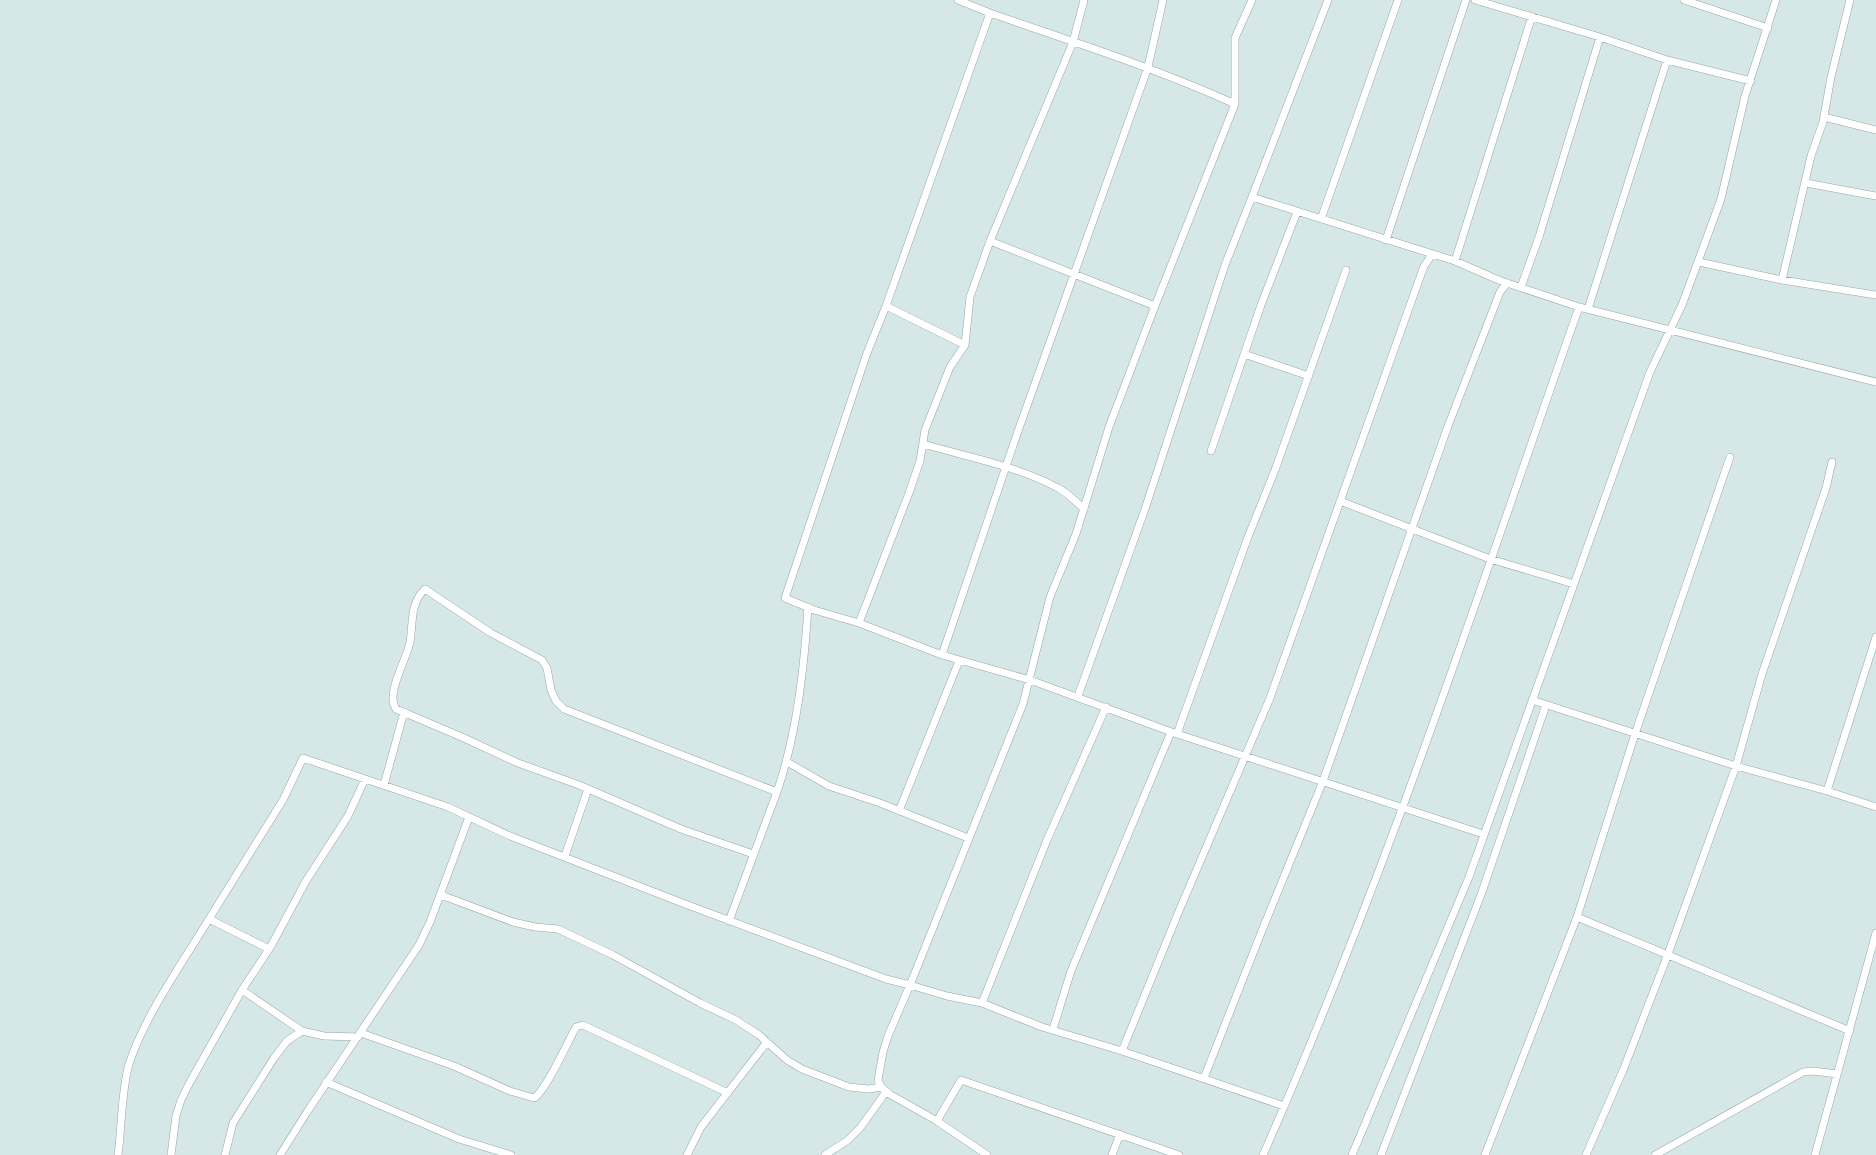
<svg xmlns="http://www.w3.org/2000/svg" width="1876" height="1155" font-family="Lora,serif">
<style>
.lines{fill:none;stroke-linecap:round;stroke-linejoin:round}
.minor-casing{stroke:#96a7a6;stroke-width:8}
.minor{stroke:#fff;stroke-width:7}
</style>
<rect width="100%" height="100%" fill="#d5e7e6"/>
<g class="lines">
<defs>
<path id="minor" d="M958,0l32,13
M1084,0l-11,42 -83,199 -20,56 -5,48 -79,-39 104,-293c83,29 166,55 245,91
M1328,0l-76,197 203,64 46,20 78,26 297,75
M1475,0l125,37 67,23 84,21
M1684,0l84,28
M1824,117l52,13
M1806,183l70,13
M1321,219l77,-219
M1386,240l80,-240
M990,241l165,65 80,-202v-66l17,-38
M1455,261l77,-245
M1699,262l83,18 94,15
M1782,280l29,-124 12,-34 8,-45 19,-77
M1521,287l18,-50 61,-200
M886,306l-19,47 -82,245 29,12 45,13 83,32 88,25 147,54 306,100
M1588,309l79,-249
M1244,354l65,22
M923,444c45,13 94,22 135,44 10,5 18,14 26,21
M1211,451l50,-146 36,-93
M1340,501l150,58 84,25
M859,623l50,-130 11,-32 5,-31 25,-63 15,-22
M942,655l75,-221 131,-367 15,-67
M1078,696l67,-187 80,-244 27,-68
M1532,700l204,66 91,25 49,16
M1177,734l71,-197 27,-67 71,-200
M787,762l42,24 51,17 88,35
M384,785l20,-73
M1827,791l49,-154
M777,792c20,-59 27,-123 31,-185
M899,811l60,-150
M565,856l23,-67
M441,895l72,27 22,5 23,2 55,26 87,48 36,17 23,15 28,25 15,9 47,18 20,2 12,-2
M1577,917l273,114
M209,919l74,-119 20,-42 145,49 62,29 175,68 201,75 24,6 113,-281 27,-107 26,-63 33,-107 46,-121
M729,921l48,-129 -213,-83 -8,-8 -5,-11 -4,-22 -5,-8 -51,-27 -66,-44c-15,14 -12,34 -15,53 -3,17 -25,52 -14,67l68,29 54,25 61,22 102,44 72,25
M242,990l60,41 22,5 34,1
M982,1003l65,-163 59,-133
M1053,1029l18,-58 100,-239
M361,1033l93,33 56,25 24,7c12,-7 34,-57 42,-71l7,-2 145,68
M1122,1051l57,-140 91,-213 154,-432 8,-11
M1204,1078l57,-145 62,-152 125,-355 52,-134 7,-9
M326,1082l133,57 52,16
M937,1121l24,-41 218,75
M118,1155c4,-30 3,-62 11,-91 15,-47 54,-102 80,-145l60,30
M171,1155l5,-39 5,-16 9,-18 52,-92 29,-44 35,-65 42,-65 17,-37
M225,1155l8,-32 41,-65 13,-17 15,-10
M280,1155l27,-43 112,-167 11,-23 39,-105
M687,1155l14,-28 66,-85
M825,1155l23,-15 12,-12 26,-36
M987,1155l-50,-34 -46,-26 -10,-8 -3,-7 5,-28 5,-16 22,-51 37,11 35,7 60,24 80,24 162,55
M1112,1155l8,-21
M1263,1155c122,-276 216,-563 316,-848
M1352,1155l117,-278 181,-505 32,-67 39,-106 24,-103 31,-96
M1381,1155l101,-263 64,-187
M1485,1155l92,-238 58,-183 95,-277
M1586,1155l38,-87 44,-114 68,-188 26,-92 64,-186 6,-26
M1655,1155l148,-83 10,-1 24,3
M1815,1155l61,-222"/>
</defs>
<use href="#minor" class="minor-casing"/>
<use href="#minor" class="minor"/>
</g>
</svg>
